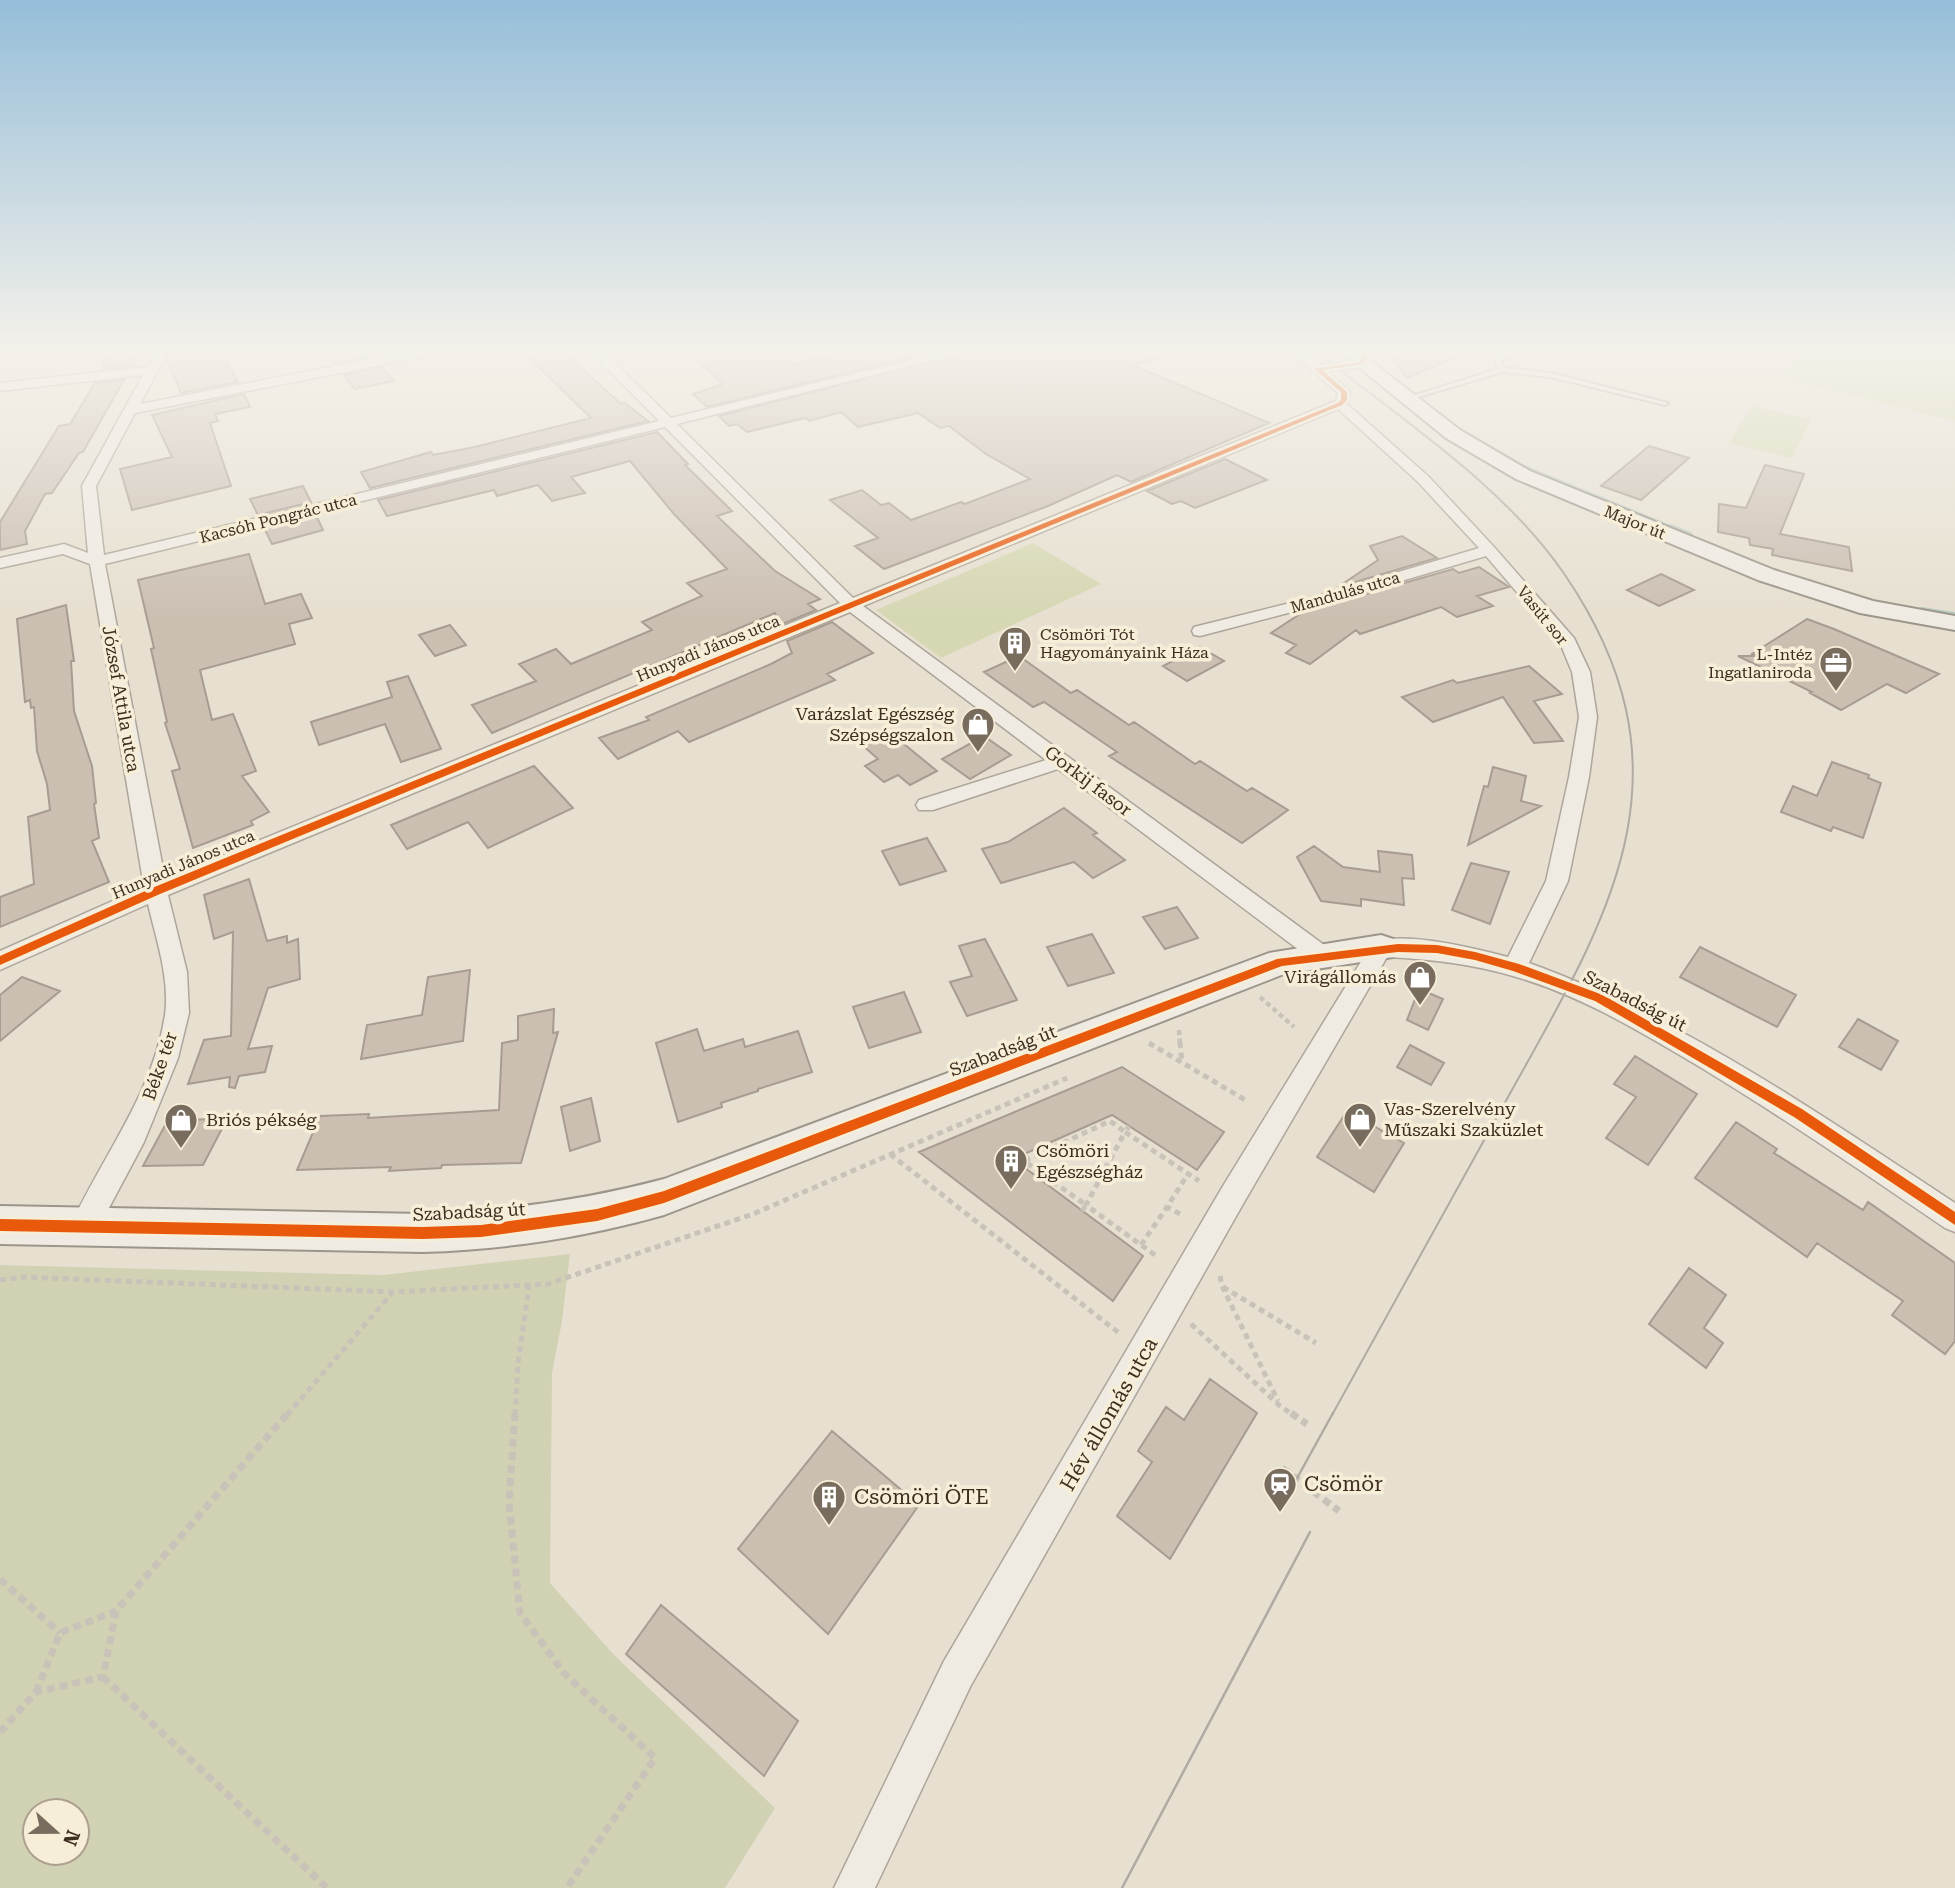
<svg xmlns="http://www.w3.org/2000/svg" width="1955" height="1888" font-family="'Roboto Serif',serif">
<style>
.green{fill:#d6d7b3}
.cemetery{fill:#d1d1b3;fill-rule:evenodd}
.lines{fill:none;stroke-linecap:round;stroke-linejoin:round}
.stream-far1{stroke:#bcccc2;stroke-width:5}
.stream{stroke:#bcccc2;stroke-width:6}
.building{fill:#cbbfb2;stroke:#a89c90;stroke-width:2}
.lane-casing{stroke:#ada599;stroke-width:4}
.street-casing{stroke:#ada599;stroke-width:3}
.secondary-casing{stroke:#9c958a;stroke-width:4}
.path-far2{stroke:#c8c2b9;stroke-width:4.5;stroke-dasharray:5 3.5;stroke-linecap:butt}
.path-far1{stroke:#c8c2b9;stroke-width:5;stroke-dasharray:6 4.5;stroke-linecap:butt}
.path{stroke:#c8c2b9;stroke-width:7;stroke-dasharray:8 5;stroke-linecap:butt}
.lane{fill:#efebe3;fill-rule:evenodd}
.street{fill:#efebe3;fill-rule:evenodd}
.secondary{fill:#efebe3;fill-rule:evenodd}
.tram-far1{stroke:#afaaa2;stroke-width:2}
.tram{stroke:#afaaa2;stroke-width:2.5}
.cycleway-casing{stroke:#f7eed8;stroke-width:5}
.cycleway{fill:#e8590c;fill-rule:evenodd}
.labels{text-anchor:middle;stroke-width:7;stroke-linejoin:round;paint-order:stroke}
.far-street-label{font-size:16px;fill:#3d2e20;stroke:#f7eed8}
.far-poi-label{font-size:16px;fill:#3d2e20;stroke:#f7eed8;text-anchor:start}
.street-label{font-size:18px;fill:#3d2e20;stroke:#f7eed8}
.poi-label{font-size:18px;fill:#3d2e20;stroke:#f7eed8;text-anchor:start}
.near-street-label{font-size:21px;fill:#3d2e20;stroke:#f7eed8}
.near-poi-label{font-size:21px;fill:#3d2e20;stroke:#f7eed8;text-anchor:start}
</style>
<rect width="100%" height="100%" fill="#e7e0d1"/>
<path class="green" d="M1802,351h153v70l-177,-44z
M1752,406l59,13 -19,39 -63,-15z
M1033,543l68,41 -160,74 -65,-48z"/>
<path class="cemetery" d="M570,1254l-8,67 -10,52 -2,210 64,72 161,153 -50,80h-725v-623l383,10zM35,1811h42v42h-42z"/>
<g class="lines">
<path class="stream-far1" d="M1513,463l161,66"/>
<path class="stream" d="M1670,527l20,8
M1922,610l33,5"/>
</g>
<path class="building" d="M113,351h28l-9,15 -29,3 1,-9 4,-1z
M170,351h51l17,31 -57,11 -14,-34z
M325,351h42l5,5 -37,8z
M522,351h40l59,53 4,-1 23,18 -278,67 -9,-16 70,-20 2,3 42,-8 116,-29z
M686,351h104l1,13 59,-13h87l-230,56 -14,-13 30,-10z
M972,351h185l1,7 -25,7 136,58 -138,59 -14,-7 -69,31 -164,63 -29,-23 23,-8 -48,-38 32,-10 19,15 8,-2 22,17 50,-18 4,2 65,-25 -44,-25 -37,-28 -9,2 -22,-15 -60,14 -17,-15 -32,9 -4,-3 -58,14 -10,-8 -8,2 -10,-10z
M1386,351h84l-63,27z
M382,367l12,14 -39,8 -11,-14z
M124,380l-41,72 -4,1 -27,40 -7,1 -20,37 2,13 -27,6v-28l59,-96 11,-2 25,-41z
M244,394l6,13 -35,7 3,7 -8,2 21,63 -99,24 -12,-41 52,-12 -20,-42z
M657,432l31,32 -3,1 47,46 -15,5 58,55 45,28 -12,5 8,6 -36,15 -5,-12 -283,120 -20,-28 64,-24 -17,-17 37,-15 15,15 81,-34 -10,-8 60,-26 -15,-13 40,-14 -53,-55 -44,-53 -59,16 14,16 -33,8 -14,-16 -41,11 -3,-6 -107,26 -9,-16z
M1649,446l40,12 -48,42 -40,-14z
M1225,459l42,21 -72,28 -14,-7 -9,3 -25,-13z
M1765,465l39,9 -24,60 69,13 3,24 -80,-16 1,-6 -23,-4 -1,-7 -31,-6 1,-28 27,4z
M303,486l8,16 -53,13 -8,-16z
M316,515l7,15 -51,14 -8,-16z
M1402,536l35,22 -99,29 40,-27 -8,-14z
M249,554l16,50 36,-10 11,24 -23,6 6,20 -95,26 12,50 21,-6 23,57 -14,5 27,36 -18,9 2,4 -60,23 -21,-77 8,-2 -15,-46 2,-1 -16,-73 3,-1 -16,-68z
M1479,567l30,20 -32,9 16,10 -36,11 -16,-10 -81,27 -4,-4 -46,34 -24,-11 10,-8 -25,-12 32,-21 150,-43 6,4z
M1661,574l33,16 -35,16 -32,-16z
M66,605l8,56h-3l3,50 18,55 4,37 -2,1 5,34 -7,3 17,41 -109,45v-30l34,-13 -6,-67 22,-7 -3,-26 -10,-33 -3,-44 -3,1 -1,-8 -5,2 -8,-83z
M1807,619l27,10 105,45 -33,19 -19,-9 -46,26 -31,-17 2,-1 -74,-36h18l-4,-2z
M832,622l41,31 -46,21 8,6 -146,62 -11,-11 -60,28 -19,-21 50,-18 -3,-3 125,-53 21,-11 -5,-12z
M450,625l16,20 -31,11 -16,-21z
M1200,647l24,14 -37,20 -24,-15z
M1019,656l52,37 6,-3 52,35 5,-3 61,42 5,-3 47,30 5,-3 36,22 -46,33 -133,-87 8,-4 -73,-50 -11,5 -49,-35z
M1529,666l33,28 -28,7 29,40 -29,2 -31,-46 -70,25 -31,-25 51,-17 4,3z
M408,676l33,73 -40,13 -16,-38 -66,21 -8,-23 81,-25 -5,-15z
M888,731l49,40 -27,14 -12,-10 -14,7 -19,-16 13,-7 -17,-15z
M984,736l27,19 -41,24 -28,-20z
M1832,762l37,13 -1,3 13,5 -18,55 -30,-11 -2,4 -50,-19 12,-26 24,10z
M534,766l39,42 -85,40 -20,-26 -61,27 -16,-24z
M1493,767l33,9 -5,25 20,5 -73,39 16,-59 4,1z
M1064,808l33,25 -4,2 32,25 -32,18 -19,-16 -73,21 -19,-34 26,-7z
M927,838l19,33 -46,14 -18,-34z
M1314,846l29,21 37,5 -2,-21 34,4 2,24 -12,-1 2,27 -43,-6v7l-40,-5 -24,-44z
M1471,863l38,9 -19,52 -38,-14z
M249,879l18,62 20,-5v7l11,-4 2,40 -32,9 -20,61 24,-3 -7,26 -26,4 -4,12 -6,-1 1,-10 -42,7 16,-44 27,-4 2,-104 -19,7 -10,-44z
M1177,907l21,31 -33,11 -22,-32z
M1092,934l22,39 -46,13 -21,-39z
M985,939l32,61 -50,16 -17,-34 22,-6 -13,-30z
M1700,947l96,48 -19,32 -97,-50z
M470,970l-7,71 -102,18 6,-34 55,-10 6,-38z
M22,977l38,14 -60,50v-46z
M1419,989l24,10 -15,31 -21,-10z
M904,992l17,40 -52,16 -16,-41z
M554,1009l-1,24 5,-1 -37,131 -79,2 -1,3 -52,3 2,-4 -94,3 23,-54 49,-2 -1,4 131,-8 3,-67 16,-3v-24z
M1858,1019l40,22 -17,29 -42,-23z
M697,1029l7,22 39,-12 2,8 53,-16 14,41 -54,17v2l-37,12 1,4 -44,15 -22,-79z
M1410,1045l34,18 -13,22 -34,-18z
M1635,1056l62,38 -49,71 -42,-27 30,-41 -22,-13z
M1122,1067l102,65 -27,38 -85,-55 -99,44 130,97 -30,45 -194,-149z
M591,1098l9,43 -30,10 -9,-44z
M1347,1111l57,32 -30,49 -57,-35z
M227,1119l-24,46 -60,1 25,-46z
M1736,1122l41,27 -3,4 89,57 5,-8 87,61v78l-10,13 -53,-39 11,-14 -86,-58 -10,14 -112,-79z
M1689,1268l37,27 -22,33 19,15 -17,25 -57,-44z
M1210,1379l47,34 -87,146 -53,-43 35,-54 -14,-11 28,-44 18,13z
M832,1431l87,74 -91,129 -90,-85z
M661,1605l137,116 -34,55 -138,-122z"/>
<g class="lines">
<defs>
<path id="lane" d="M1512,351h9l-21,10 4,7 47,5 117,30 -3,2 -114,-28 -49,-5 -94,28 -5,-1 95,-30 -4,-10z"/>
<path id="street" d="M156,351h12l-28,53 273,-53h25l-6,4 -297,58 -39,73 8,69 555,-134 -69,-70h13l68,67 278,-67h21l-293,73 176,174 483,-197 2,-8 -48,-42h13l17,14 46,-5v6l-39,5 23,21 -3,12 81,72 66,71 80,91 16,34 7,45 -8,60 -21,104 -39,82c154,55 290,151 426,240v29l-10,-4c-81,-55 -161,-110 -245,-161 -59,-35 -120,-72 -187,-91 -41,-12 -82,-17 -126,-19l-144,247 -273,483 -95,201h-41l110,-227 279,-475 150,-244c33,-11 101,6 135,15l38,-76 23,-104 10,-60 -7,-45 -12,-29 -74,-87 -156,46 -130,34 -6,-1 -2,-4 2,-4 124,-31 161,-48 -61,-66 -80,-73 -475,197 468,344 3,6 -3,6 -8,3 -8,-3 -257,-193 -125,41h-14l-3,-5 3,-5 127,-40 -196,-148 -682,283 19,77 2,41 -11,45 -34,84 -51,96 -10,4 -10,-4 -4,-9c32,-71 84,-135 96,-214 5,-37 -9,-76 -17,-111l-148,66v-19l144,-64 -54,-323 -27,-10 -63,14v-10l64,-14 24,9 -6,-67 61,-111 -143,16v-8l147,-16zM665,427l175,176 -675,276 -60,-315z"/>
<path id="secondary" d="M1339,351h19l102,79 70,41 244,99 99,31 82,15v14l-95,-17 -102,-33 -242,-101 -70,-41z
M1381,935l12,4 5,9 -5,9 -109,17 -620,241c-82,23 -156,34 -241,37l-423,-8v-38l423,8c82,-3 162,-14 241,-35l605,-226z"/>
</defs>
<use href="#lane" class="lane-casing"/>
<use href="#street" class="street-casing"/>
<use href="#secondary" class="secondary-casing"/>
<path class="path-far2" d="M1260,997l34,30
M1179,1030l1,14"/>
<path class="path-far1" d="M1180,1042l2,21
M1149,1043l98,58
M890,1154l229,179
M1107,1166l15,7
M1082,1211l4,-6 -62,-44 86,-40 15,11 4,-6
M1180,1214l-13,-7 21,-33
M1141,1245l26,-38
M1155,1255l-69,-50 39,-73 74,49
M1220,1276l2,10 56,115
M0,1280l24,-3 369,15
M1223,1287l93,56
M1191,1324l88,81 14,10
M287,1415l106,-123 155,-8 205,-70 314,-136
M515,1415l3,-52 11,-76"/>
<path class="path" d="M515,1413l-6,89 11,111 44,60 91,85 -88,130
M1291,1413l16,11
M1282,1468l57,43
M0,1579l60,54
M103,1677l224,211
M36,1692l24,-59 56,-22
M0,1732l36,-40 67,-15 13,-66 172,-198"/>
<use href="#lane" class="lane"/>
<use href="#street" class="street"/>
<use href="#secondary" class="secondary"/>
<path class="tram-far1" d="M1316,351c85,69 186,132 249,224 140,206 36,353 -67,540 -56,100 -111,200 -166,300"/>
<path class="tram" d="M1280,1509l53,-96
M1122,1888l188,-356"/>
<defs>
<path id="cycleway" d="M1364,351h6l-6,13 -42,6 25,22v8l-5,5 -1182,489 -160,71v-9l152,-68 1186,-485 3,-3v-8l-27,-23 46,-7z
M1398,944l39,1 38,7 44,12 84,31 199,114 153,103v13l-161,-108 -199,-116 -82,-30 -38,-11 -38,-7 -39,-1 -116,14 -618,237 -67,18 -116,16 -58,2 -423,-8v-12l423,8 58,-2 116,-16 67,-18 613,-232z"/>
</defs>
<use href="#cycleway" class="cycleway-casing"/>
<use href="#cycleway" class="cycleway"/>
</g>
<linearGradient id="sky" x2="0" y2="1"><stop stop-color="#96bed9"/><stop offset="0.57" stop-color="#f4f1ea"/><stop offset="1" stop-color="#f4f1ea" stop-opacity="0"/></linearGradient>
<rect width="1955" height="615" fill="url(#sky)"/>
<defs>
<symbol id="building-pin" viewBox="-11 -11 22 30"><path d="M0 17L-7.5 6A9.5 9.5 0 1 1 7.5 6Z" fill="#786c5e" stroke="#f7eed8"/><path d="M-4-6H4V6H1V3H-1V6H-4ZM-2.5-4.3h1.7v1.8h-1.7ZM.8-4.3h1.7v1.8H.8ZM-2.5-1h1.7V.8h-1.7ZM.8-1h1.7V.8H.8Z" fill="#fff"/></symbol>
<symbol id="office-pin" viewBox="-11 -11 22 30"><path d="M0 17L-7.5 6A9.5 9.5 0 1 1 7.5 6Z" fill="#786c5e" stroke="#f7eed8"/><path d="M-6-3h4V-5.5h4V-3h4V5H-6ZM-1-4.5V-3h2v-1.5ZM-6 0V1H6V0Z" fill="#fff"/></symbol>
<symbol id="shop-pin" viewBox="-11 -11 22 30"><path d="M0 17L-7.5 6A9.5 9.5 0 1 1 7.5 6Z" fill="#786c5e" stroke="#f7eed8"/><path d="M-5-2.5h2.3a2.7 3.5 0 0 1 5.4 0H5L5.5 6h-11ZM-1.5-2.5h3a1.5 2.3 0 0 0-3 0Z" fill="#fff"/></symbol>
<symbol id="station-pin" viewBox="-11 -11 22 30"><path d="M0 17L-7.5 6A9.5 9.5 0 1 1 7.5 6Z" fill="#786c5e" stroke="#f7eed8"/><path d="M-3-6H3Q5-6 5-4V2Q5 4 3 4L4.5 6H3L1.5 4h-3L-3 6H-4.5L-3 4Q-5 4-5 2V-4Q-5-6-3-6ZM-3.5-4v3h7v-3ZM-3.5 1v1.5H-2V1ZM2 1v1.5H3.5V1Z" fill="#fff"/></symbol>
</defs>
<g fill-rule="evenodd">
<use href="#building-pin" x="996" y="624" width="38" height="52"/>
<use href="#office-pin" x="1817" y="644" width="38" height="52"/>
<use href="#shop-pin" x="959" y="705" width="38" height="52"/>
<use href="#shop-pin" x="1401" y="958" width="38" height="52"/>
<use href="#shop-pin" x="1341" y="1100" width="38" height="52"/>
<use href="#shop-pin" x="162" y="1101" width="38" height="52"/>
<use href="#building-pin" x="992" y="1142" width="38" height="52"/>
<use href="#station-pin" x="1261" y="1465" width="38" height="52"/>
<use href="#building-pin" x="810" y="1478" width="38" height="52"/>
</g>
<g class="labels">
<g class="far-street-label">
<text transform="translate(278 518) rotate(-14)" y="6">Kacsóh Pongrác utca</text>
<text transform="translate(1635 522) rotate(22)" y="6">Major út</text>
<text transform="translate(1345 592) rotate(-16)" y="6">Mandulás utca</text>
<text transform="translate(1543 615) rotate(51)" y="6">Vasút sor</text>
<text transform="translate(708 648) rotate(-22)" y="6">Hunyadi János utca</text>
<text transform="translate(183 864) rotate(-23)" y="6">Hunyadi János utca</text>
</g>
<g class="far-poi-label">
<text x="1040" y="640">Csömöri Tót<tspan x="1040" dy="18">Hagyományaink Háza</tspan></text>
<text x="1812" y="660" text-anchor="end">L-Intéz<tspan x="1812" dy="18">Ingatlaniroda</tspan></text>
</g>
<g class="street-label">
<text transform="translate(121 699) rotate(80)" y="6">József Attila utca</text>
<text transform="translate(1088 781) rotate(37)" y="6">Gorkij fasor</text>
<text transform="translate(1635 1001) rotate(27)" y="6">Szabadság út</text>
<text transform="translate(1003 1051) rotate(-21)" y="6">Szabadság út</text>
<text transform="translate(160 1066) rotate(-71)" y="6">Béke tér</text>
<text transform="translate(469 1212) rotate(-3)" y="6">Szabadság út</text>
</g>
<g class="poi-label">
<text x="954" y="720" text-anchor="end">Varázslat Egészség<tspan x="954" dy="21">Szépségszalon</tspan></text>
<text x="1396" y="983" text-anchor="end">Virágállomás</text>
<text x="1384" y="1115">Vas-Szerelvény<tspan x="1384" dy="21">Műszaki Szaküzlet</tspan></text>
<text x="206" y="1126">Briós pékség</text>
<text x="1036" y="1157">Csömöri<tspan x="1036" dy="21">Egészségház</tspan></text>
</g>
<g class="near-street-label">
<text transform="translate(1109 1414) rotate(-60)" y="7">Hév állomás utca</text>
</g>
<g class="near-poi-label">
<text x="1304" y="1491">Csömör</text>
<text x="854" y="1504">Csömöri ÖTE</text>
</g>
</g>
<g transform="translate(56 1832) rotate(111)"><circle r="33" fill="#f7eed8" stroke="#ada18e" stroke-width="2"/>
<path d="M0-5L12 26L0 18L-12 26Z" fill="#786c5e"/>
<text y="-10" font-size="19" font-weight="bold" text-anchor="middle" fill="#3d2e20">N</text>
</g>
</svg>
